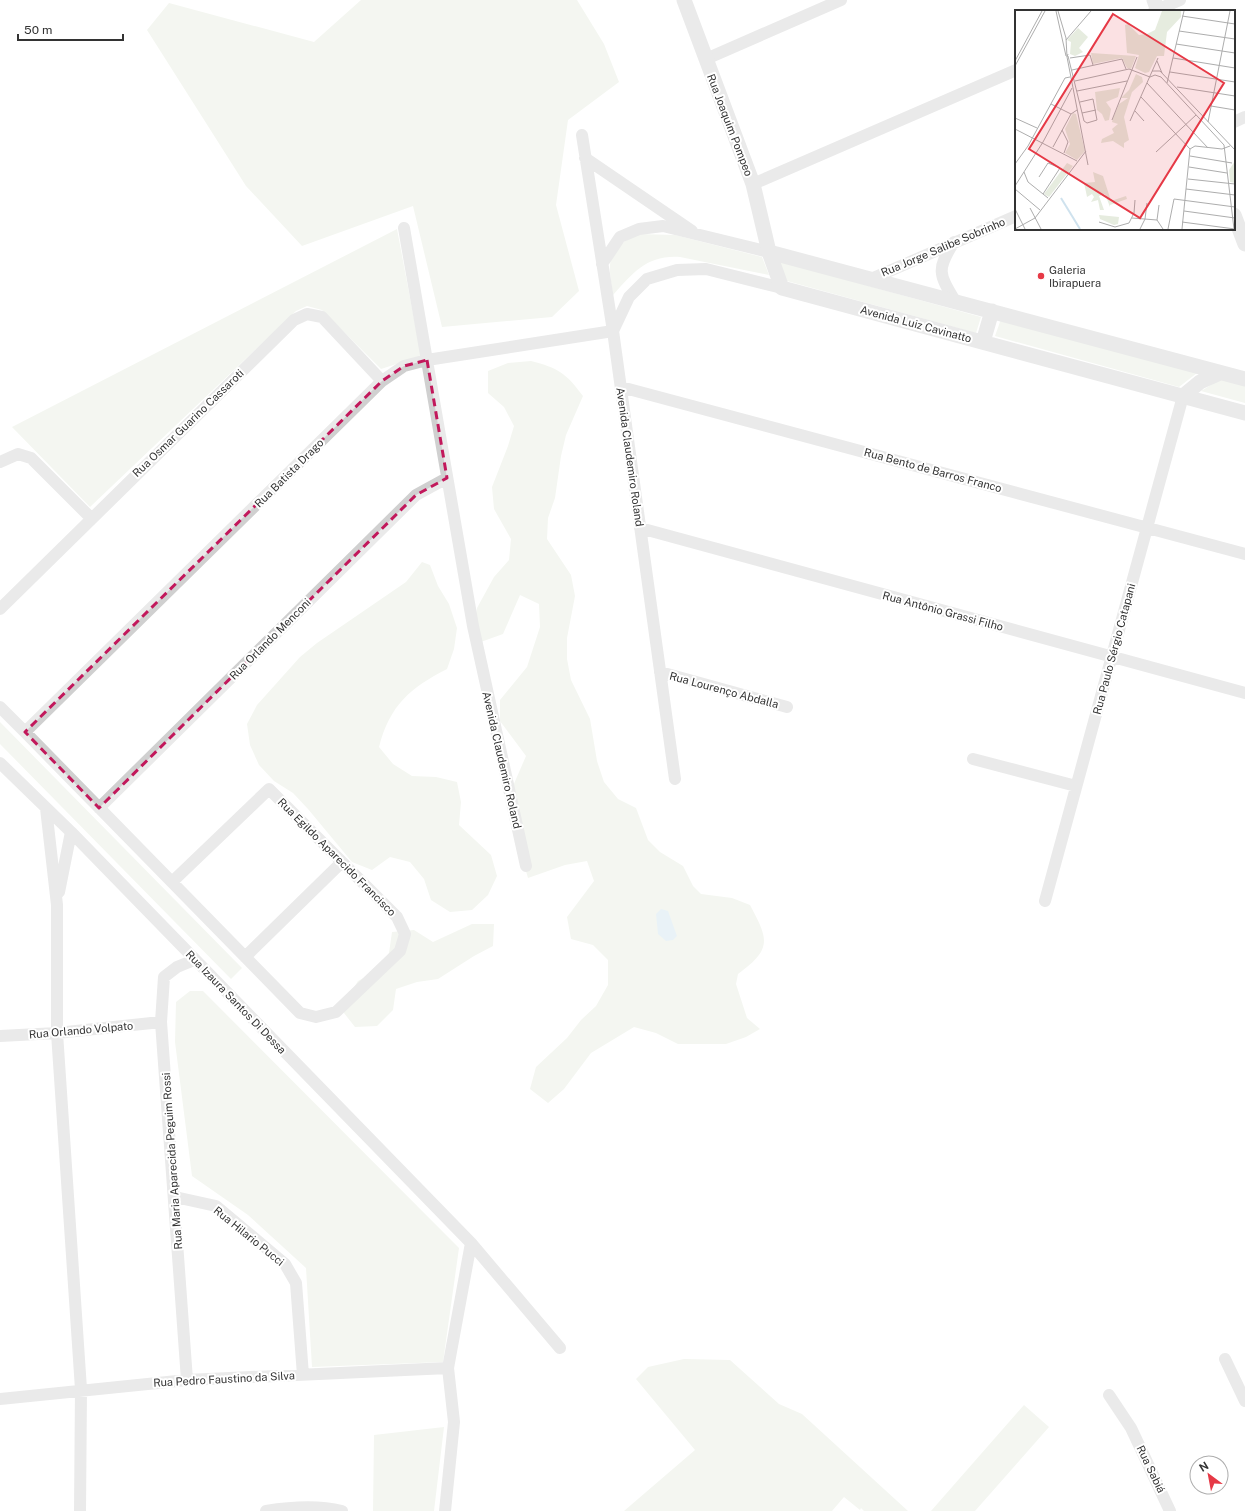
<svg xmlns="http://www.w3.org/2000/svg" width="1245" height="1511" font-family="'Public Sans',sans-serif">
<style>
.green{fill:#e6ecdf}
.water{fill:#cfe2ee}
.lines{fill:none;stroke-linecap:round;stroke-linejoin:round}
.minor{stroke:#d0d0d0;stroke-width:12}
.tertiary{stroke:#d0d0d0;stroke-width:15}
.marked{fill:none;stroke:#c2185b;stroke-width:3;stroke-dasharray:8 5;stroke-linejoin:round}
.poi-dot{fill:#e63946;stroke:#fff;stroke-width:1.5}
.labels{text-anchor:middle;stroke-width:4;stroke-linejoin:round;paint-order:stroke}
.street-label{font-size:11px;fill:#333;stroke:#fff}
.poi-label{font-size:11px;fill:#333;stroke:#fff;text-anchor:start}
.inset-river{fill:none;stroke:#cfe2ee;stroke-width:2}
.inset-road{fill:none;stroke:#adadad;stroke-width:1}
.view{fill:#e63946;fill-opacity:0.15;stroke:#e63946;stroke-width:2}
.inset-edge{fill:none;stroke:#333;stroke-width:2}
</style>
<rect width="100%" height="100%" fill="#fff"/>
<path class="green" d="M361,0h216l27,44 15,38 -51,38 -12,85 23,86 -27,26 -110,10 -29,-121 -111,40 -56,-60 -99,-156 22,-27 145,39z
M397,229l24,127 -40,13 -59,-59 -15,-4 -11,5 -206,196 -78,-80z
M638,234l37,1 87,22 7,18 -89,-18c-33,-2 -46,15 -67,38 -5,-33 -8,-45 25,-61z
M778,261l203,56 -5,16 -189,-52z
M1001,319l196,54 -18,14 -184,-51z
M531,361c27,7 35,12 52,35l-17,39 -5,21 -6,42 -7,20 -1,21 24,36 4,21 -8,42v21l4,21 19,39 7,42 7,21 14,17 18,9 12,32 12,12 23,14 10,20 8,8 31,4 18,7c18,34 23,44 -12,69l-2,10 11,34 13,11 -14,8 -20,7h-48l-22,-11 -22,-6 -43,26 -27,36 -16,14 -18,-14 6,-22 31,-29 14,-18 15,-14 12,-21v-25l-15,-15 -22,-6 -4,-22 27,-36 -7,-20 -22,4 -37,13 -11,-38 -6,-12 2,-26 -3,-9 16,-37 -26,-35v-21l27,-33 13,-40 -1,-23 -19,-9 -17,39 -25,9 -3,-23 2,-12 17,-31 15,-17 2,-21 -17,-30 -2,-22 16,-41 6,-20 -10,-19 -16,-14v-22l20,-8z
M1221,379l24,6v18l-44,-12z
M422,562l8,3 8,21 11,18 8,24 -3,21 -7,20c-37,19 -57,36 -68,78l14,17 19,12 24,1 21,5 4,20 -2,23 32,30 6,21 -9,19 -16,15 -22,2 -19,-12 -7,-21 -14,-17 -20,-5 -18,13 -20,-8 -44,-53 -15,-16 -19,-12 -15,-16 -9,-20 -3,-21 10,-19 43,-48 17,-14 89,-61z
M0,722l242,246 -11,11 -231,-235z
M472,924h22l-1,22 -19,10 -36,23 -21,3 -21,7 -3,21 -16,16 -22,1 -11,-14 2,-13 12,-19 19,-10 12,-18 3,-21 22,-2 19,12z
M190,991h13l256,257 -16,114 -131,5 -6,-99 -58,-53 -56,-39 -17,-134 1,-40z
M684,1359l46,1 49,44 23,10 106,97h-44l-3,-3 -1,2 -16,-13 -12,14h-208l71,-61 -59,-71 12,-12z
M1024,1405l25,22 -74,84h-44z
M444,1427l-10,84h-61l1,-76z"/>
<path class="water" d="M661,909l7,2 9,25 -4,4 -7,1 -8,-7 -2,-20z"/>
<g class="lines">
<path class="minor" d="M1154,11l26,-11
M706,59l135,-59
M1234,122l11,-5
M582,135l31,196 62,448
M585,158l107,73
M753,184l263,-114
M404,228l69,398 53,240
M954,242c-18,28 -15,32 1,59
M602,264l18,-27 19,-8 24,-3 106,26
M871,279l145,-63
M613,331l16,-34 18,-18 30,-9 29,-1 76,19
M621,387l624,167
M0,462l18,-8 13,4 60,60
M640,528l605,165
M0,609l294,-289 13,-6 15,3 60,64
M660,672l127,35
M0,707l25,25 275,281 16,4 20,-5 64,-61 5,-17 -8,-17 -128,-128 -97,93
M25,732l357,-351 22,-15 23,-6 186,-29
M973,759l103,27
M0,763l71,69 400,411 89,105
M46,808l11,97v128l24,356 -1,122
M99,808l317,-313 31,-17
M59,892l12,-60
M1045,901l138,-505
M245,957l97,-95
M0,1036l57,-3 104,-11
M175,1197l41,9 69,58 11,19 7,92
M1225,1359l20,42
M187,1380l-26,-358 3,-45 13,-10 17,-7
M1109,1395l22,33 39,83
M0,1399l187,-19 261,-12
M266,1511c25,-4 51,-6 76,0
M445,1511l9,-89 -6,-54 23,-125"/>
<path class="tertiary" d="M684,0l69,184 16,68 13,36 463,125
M1154,0l4,11
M1234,215l11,29
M769,252l476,127
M983,342l9,-31
M1183,396l17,-14 20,-9"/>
</g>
<path d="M0 0H1245V1511H0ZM427,360l20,118 -31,17 -317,313 -74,-76 357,-351 22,-15z" fill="#fff" fill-opacity=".55" fill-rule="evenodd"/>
<path class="marked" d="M427,360l20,118 -31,17 -317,313 -74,-76 357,-351 22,-15z"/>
<circle class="poi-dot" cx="1041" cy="276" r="4"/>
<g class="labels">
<g class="street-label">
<text transform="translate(730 125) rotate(69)" y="4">Rua Joaquim Pompeo</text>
<text transform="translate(943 247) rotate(-23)" y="4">Rua Jorge Salibe Sobrinho</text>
<text transform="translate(916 324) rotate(15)" y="4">Avenida Luiz Cavinatto</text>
<text transform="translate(188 423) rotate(-44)" y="4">Rua Osmar Guarino Cassaroti</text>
<text transform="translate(630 457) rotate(82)" y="4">Avenida Claudemiro Roland</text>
<text transform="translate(933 470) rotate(15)" y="4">Rua Bento de Barros Franco</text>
<text transform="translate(289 473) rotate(-45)" y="4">Rua Batista Drago</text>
<text transform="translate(943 611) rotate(15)" y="4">Rua Antônio Grassi Filho</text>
<text transform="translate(270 639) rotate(-45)" y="4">Rua Orlando Menconi</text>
<text transform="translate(1114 649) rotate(-75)" y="4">Rua Paulo Sérgio Catapani</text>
<text transform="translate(724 690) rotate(15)" y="4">Rua Lourenço Abdalla</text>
<text transform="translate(502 760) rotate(77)" y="4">Avenida Claudemiro Roland</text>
<text transform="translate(337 857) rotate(45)" y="4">Rua Egildo Aparecido Francisco</text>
<text transform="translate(236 1002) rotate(46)" y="4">Rua Izaura Santos Di Dessa</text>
<text transform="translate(81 1030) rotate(-5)" y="4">Rua Orlando Volpato</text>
<text transform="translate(172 1161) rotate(-94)" y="4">Rua Maria Aparecida Peguim Rossi</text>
<text transform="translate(249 1236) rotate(39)" y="4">Rua Hilario Pucci</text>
<text transform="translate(224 1379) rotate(-3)" y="4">Rua Pedro Faustino da Silva</text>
<text transform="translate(1151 1469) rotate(64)" y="4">Rua Sabiá</text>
</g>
<g class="poi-label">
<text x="1049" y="274">Galeria<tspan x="1049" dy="13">Ibirapuera</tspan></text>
</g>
</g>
<g transform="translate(1015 10)">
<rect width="220" height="220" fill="#fff"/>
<path d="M147,1h19v6l-14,15 -3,24h-7l-8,16 -4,1 -10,-5 4,-13 -12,-2 -2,-28 3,-1 11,11 8,-1 8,-4zM63,18l10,9 -9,11 4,4 -8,4 -5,-2 1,-12 -4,-2zM76,43l45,3 -5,13 -4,-1 -5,-10 -29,6zM121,64l6,3 1,5 -11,10 -8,25 5,23 -5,3v5l-11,-7 -12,2 1,-4 12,-6 -2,-4 6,-5 -6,-2 1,-4 6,-14 9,-6h-7l8,-8zM105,78l-2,9 -12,5 5,7 -2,11 -4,1 -3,-7 -5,-4 -2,-18zM58,103l3,1 9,37 -8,9 -12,-7 5,-9 -5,-15zM220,151v22l-5,-1 -1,-12zM52,153l6,3 -24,31 -5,-3zM78,162l10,4 8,25 15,-5 1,3 -17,6v2l-5,-13 -6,2 5,14h-4l-2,-10 -7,2 3,-5 -2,-3 -5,3 -1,-5 -2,-9 11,-1zM84,205l20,2 -1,7 -4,1 -14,-6z" fill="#e6ecdf"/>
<path class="inset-river" d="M46,188l19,31"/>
<path class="inset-road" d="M41,1l10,45M43,1l8,27 1,19 1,-3M167,6l53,8M164,21l56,8M51,30l25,-29M161,34l59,9M53,46l16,65 3,2 10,-3 -4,-21 -13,3M52,47l21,108M55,48l20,-3 3,10M158,48l62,10M0,51l27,-50M142,51l5,12M0,56l30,-55M57,60l50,-11 4,10M137,61h8l75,79M155,62l65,10M135,67l5,-2 6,2 63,68 10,84M60,71l54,-12 21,8M132,73l61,65M152,73l17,-72M162,77l58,9M62,81l50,-10M126,87l49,52M36,94l20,10M196,96l24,4M120,101l9,10M67,103l14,-3M0,108l22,10M97,110l25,-63M115,111l28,-63M193,112l22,-111M0,119l62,32M47,120l6,12 -4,11M38,137l18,-33 6,-4M175,139l5,-3 27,3 8,-3M141,142l40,-37M175,146l42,7M0,154l13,-18 37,-68 5,-1M174,157l38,6M9,162l4,10 20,16M24,167l9,-14 12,5 -17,26M173,169l47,5M0,176l28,-44 29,-54M0,179l25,21M171,179l49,6M15,198l11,21M0,199l10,20M169,201l51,7M117,208l25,2 6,9M142,210l2,-15M84,212l16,5 14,-4 5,-10 1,-13M167,212l53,7M0,219l20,-11 51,-67M125,219l5,-10 2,-16M153,219l6,-30 61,8M167,219l8,-80"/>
<path class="view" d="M98,4l111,69 -84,135 -111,-69z"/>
<rect width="220" height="220" class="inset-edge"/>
</g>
<g transform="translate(1209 1475) rotate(328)"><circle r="19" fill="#ffffff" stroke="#adadad"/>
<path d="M0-3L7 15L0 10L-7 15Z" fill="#e63946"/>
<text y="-6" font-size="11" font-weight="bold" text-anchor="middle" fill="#333333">N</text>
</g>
<path d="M18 34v6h105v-6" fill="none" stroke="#333333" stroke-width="2"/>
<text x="24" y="34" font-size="12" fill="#333333" stroke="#ffffff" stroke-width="3" paint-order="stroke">50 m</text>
</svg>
